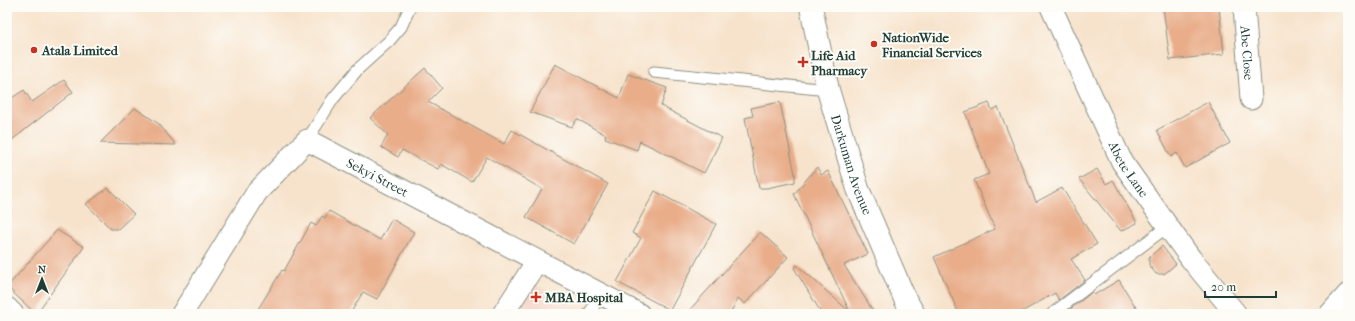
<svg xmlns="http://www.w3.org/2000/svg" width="1355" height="321" font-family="'IM FELL French Canon',serif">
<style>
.built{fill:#f5d2c2}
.building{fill:#e9ad8a}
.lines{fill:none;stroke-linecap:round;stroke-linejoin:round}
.lane-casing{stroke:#8b9080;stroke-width:13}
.street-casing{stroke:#8b9080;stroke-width:23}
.secondary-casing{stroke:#8b9080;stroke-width:24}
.lane{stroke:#fff;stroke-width:11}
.street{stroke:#fff;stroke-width:21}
.secondary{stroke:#fff;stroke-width:22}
.poi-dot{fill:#c8321e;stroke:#fdfcf7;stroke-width:1.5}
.labels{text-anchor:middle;stroke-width:4;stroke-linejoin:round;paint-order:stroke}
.poi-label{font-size:13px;font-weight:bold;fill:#1f3d34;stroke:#fdfcf7;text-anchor:start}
.street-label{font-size:13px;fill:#1f3d34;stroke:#fdfcf7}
</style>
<rect width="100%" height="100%" fill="#fdfcf7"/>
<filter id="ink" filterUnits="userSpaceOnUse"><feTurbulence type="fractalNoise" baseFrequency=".025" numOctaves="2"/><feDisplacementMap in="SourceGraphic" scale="8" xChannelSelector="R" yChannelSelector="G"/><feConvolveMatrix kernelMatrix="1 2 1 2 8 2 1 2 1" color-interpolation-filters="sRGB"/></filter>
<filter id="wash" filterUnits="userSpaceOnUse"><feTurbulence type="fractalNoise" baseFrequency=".012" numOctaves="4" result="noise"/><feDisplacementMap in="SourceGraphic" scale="16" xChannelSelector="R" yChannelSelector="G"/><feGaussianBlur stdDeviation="0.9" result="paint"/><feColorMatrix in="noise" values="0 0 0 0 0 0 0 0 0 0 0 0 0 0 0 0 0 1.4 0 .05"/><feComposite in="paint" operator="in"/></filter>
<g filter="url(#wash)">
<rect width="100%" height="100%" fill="#f7e3cc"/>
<path class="built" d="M526,279l61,35h-81z"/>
<g id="blocks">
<path class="building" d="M1163,7h56l5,47 -54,6z
M555,64l64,34 9,-24 39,14 -6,18 61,32 -18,35 -64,-32 -3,9 -32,-12 1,-3 -29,-16 -5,8 -42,-15z
M425,68l17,20 -14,14 76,42 8,-14 96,54 -34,60 -48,-27 16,-28 -55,-32 -15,25 -31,-18 -3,5 -36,-19 -4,7 -17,-10 7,-12 -18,-17z
M64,80l9,12 -66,52v-43l17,-11 8,12z
M780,102l15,72v8l-28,6h-8l-14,-70 8,-2 -2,-8z
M1208,102l22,41 -45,25 -8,-15 -6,4 -14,-27z
M989,103l3,7 6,-3 38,95 26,-14 35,56 -26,15 14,21 -26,20 -4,-7 -37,21h-59l-25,-57 61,-28 -21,-49 15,-6 -24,-62z
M135,108l24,16 17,21 -76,-2z
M817,167l4,8 7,-4 40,83 -24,11 31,49h-53l-28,-46 3,-3 53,47 -56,-118z
M1097,169l9,15 7,-4 24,43 -16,8 -42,-52z
M108,188l26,26 -16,15h-7l-25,-25z
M655,191l61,33 -46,86 -53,-28 24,-44 -9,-5z
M329,211l51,29 12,-21 22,13 -37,67 -14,-7 -13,22h-95l27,-44 2,1 27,-48 5,3 6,-10 3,2z
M57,230l27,17 -48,67 -29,-27z
M760,232l28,25 -43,47 -7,-6 -8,16h-44z
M1162,246l14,18 -12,10h-8l-7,-9v-8z
M1119,280l21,34h-76l28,-22 2,3z"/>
</g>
</g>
<g filter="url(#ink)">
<use href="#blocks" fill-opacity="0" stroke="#8b9080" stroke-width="1"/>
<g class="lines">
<defs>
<path id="lane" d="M654,72l174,18
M307,140l26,-41 25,-30 31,-28 12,-14 9,-20
M589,314l12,-20
M1052,314l116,-88"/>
<g id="street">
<path id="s1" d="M1051,7l71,155 69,97 45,55"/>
<path id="s2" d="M1244,7l7,92"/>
<path d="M7,308l6,6"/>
<path id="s3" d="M182,314l75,-122 50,-52 332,174"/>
<path d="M503,314l34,-53"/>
<path d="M1330,314l18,-20"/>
</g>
<g id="secondary">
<path id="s4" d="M811,7l17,83 30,99 47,110 9,15"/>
</g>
</defs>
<use href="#lane" class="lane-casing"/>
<use href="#street" class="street-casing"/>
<use href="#secondary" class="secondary-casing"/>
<use href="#lane" class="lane"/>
<use href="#street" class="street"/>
<use href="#secondary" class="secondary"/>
</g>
</g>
<g class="poi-dot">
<circle cx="874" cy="44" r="4"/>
<circle cx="34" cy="50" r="4"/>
<path d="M801 56h4v4h4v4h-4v4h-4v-4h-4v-4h4z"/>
<path d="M534 291h4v4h4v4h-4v4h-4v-4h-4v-4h4z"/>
</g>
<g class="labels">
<g class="poi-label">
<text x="882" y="42">NationWide<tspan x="882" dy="15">Financial Services</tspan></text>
<text x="42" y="55">Atala Limited</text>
<text x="811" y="60">Life Aid<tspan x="811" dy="15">Pharmacy</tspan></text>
<text x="545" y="302">MBA Hospital</text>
</g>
<g class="street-label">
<text dy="5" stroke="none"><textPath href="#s2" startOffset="46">Abe Close</textPath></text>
<text dy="5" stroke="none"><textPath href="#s4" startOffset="163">Darkuman Avenue</textPath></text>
<text dy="5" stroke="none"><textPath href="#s1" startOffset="180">Abete Lane</textPath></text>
<text dy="5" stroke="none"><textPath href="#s3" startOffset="295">Sekyi Street</textPath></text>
</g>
</g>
<rect width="1355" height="321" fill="none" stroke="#fdfcf7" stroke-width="24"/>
<g transform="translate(42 279)" stroke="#fdfcf7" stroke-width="3" paint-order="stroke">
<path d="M0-3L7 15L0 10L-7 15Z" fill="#1f3d34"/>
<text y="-6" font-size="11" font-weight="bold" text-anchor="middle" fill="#1f3d34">N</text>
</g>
<path d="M1205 291v6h71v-6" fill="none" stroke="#1f3d34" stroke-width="2"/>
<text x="1211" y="291" font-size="12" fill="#1f3d34" stroke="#fdfcf7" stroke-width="3" paint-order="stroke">20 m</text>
</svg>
